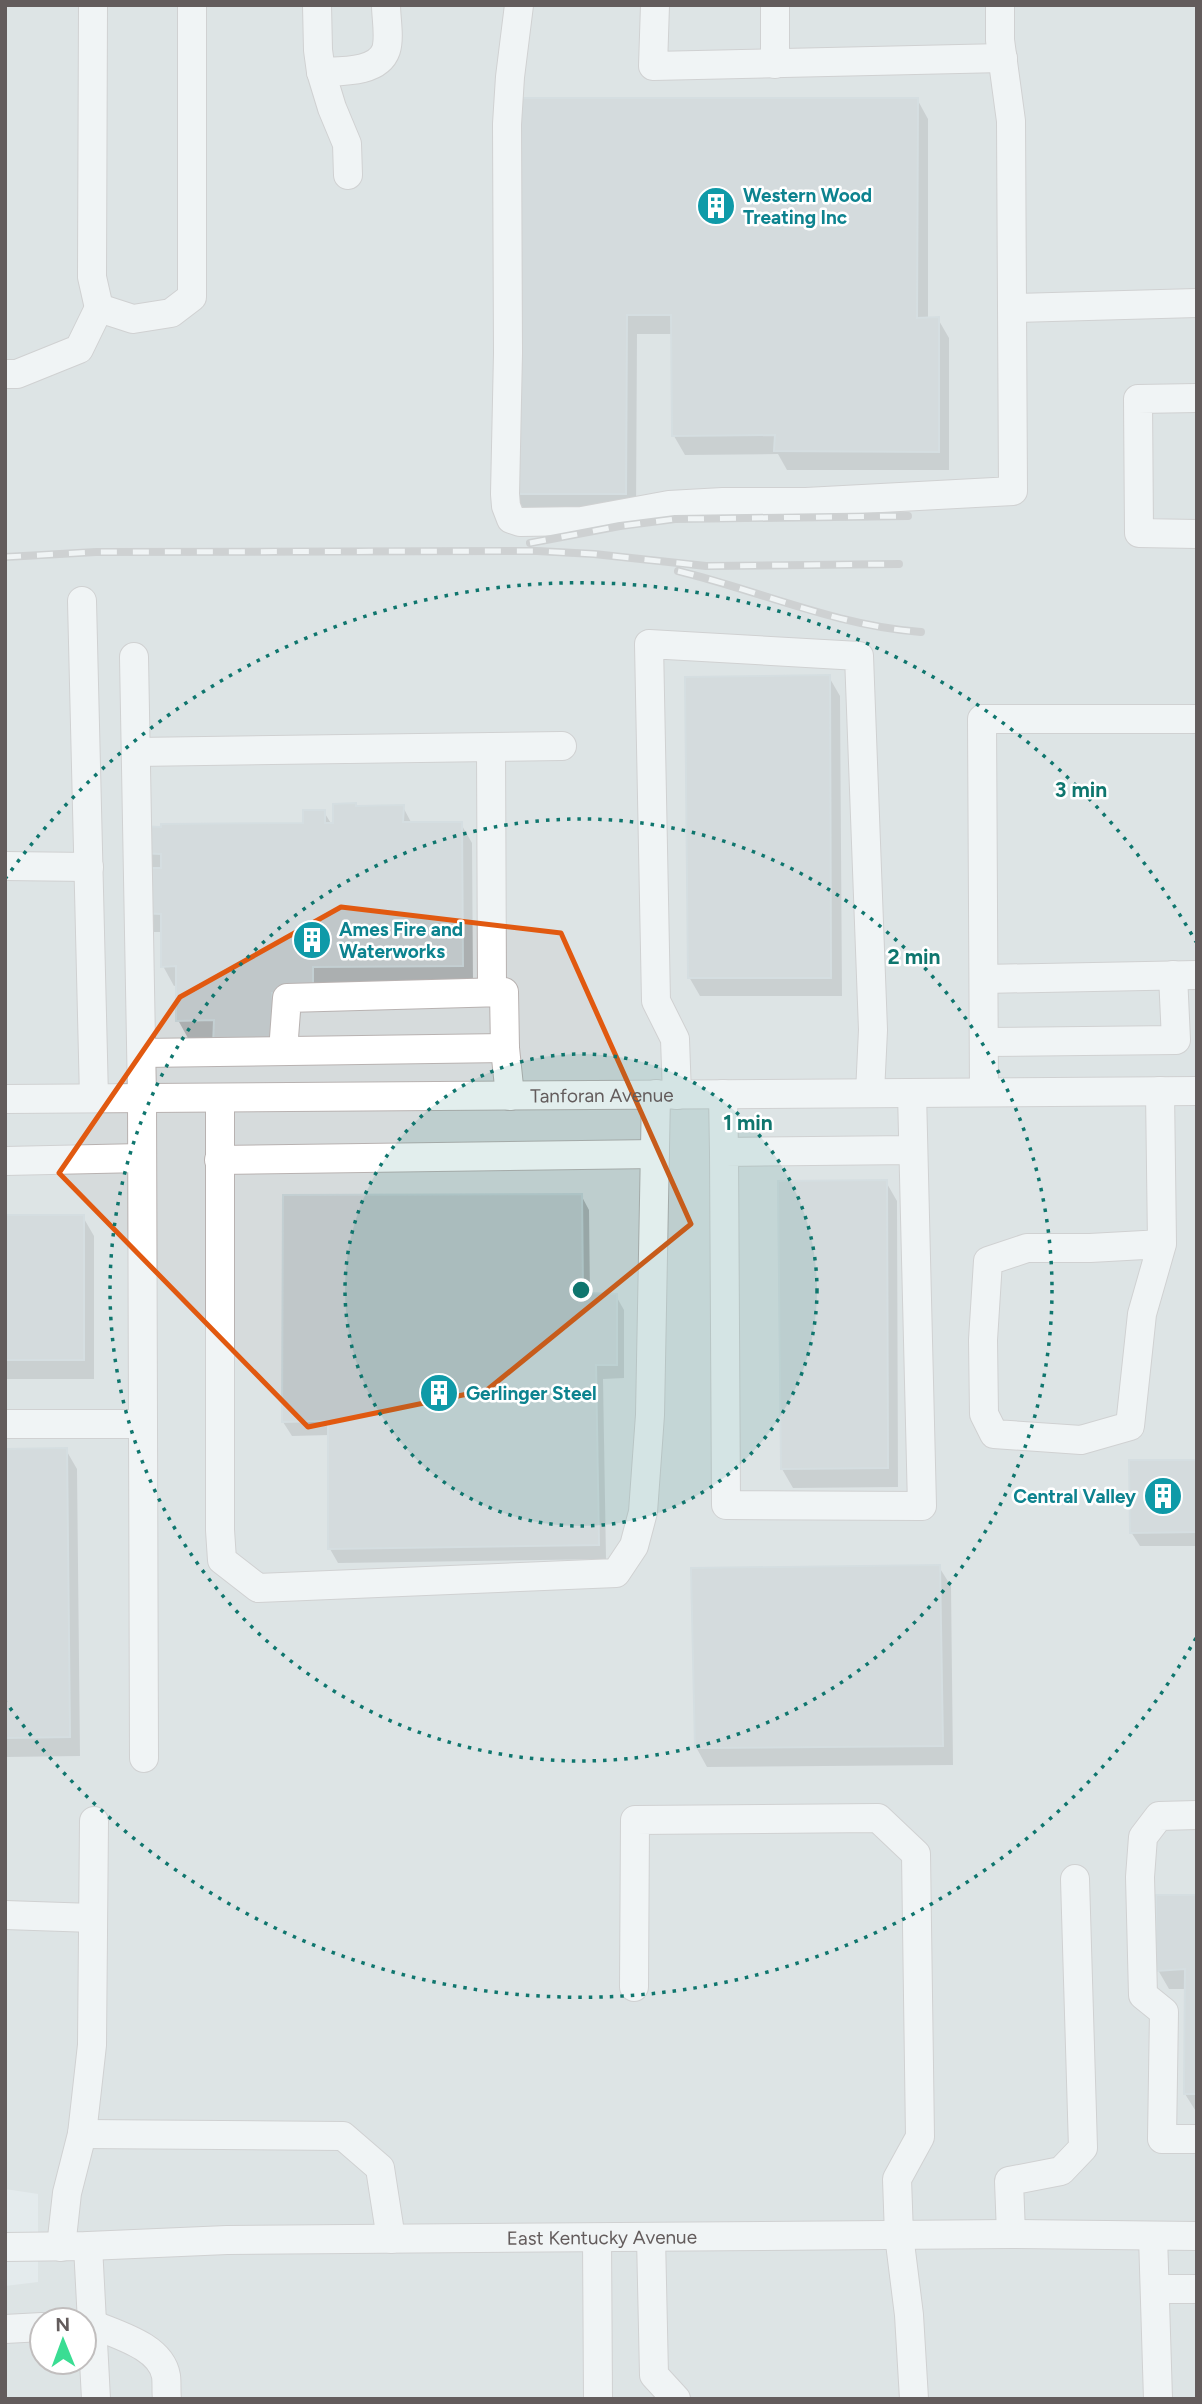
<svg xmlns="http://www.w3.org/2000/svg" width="1202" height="2404" font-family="Figtree,sans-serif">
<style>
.industrial{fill:#d6dbdc;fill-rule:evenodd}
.shadow{fill:#0003}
.building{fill:#c0c7c9;stroke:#c3cfd2;stroke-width:2}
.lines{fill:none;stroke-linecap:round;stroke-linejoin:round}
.minor-casing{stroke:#b8b2b1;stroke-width:30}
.minor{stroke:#fff;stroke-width:28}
.rail-casing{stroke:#b3b2b2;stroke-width:8}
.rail{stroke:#fff;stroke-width:5;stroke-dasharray:16;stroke-linecap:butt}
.marked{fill:none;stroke:#e15910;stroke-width:5;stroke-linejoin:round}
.ring{fill:none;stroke:#0f766e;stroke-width:3.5;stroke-dasharray:3.5 7}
.labels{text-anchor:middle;stroke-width:5;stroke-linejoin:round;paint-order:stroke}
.culture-label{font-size:19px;font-weight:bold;fill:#0d838f;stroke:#fff;text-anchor:start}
.street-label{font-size:19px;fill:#635c5c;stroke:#fff}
.centre{fill:#0f766e;stroke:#fff;stroke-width:3.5}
.ring-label{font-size:21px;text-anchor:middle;font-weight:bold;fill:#0f766e;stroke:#fff;stroke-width:5;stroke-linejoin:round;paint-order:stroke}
</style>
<rect width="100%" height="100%" fill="#e4ebed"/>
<path class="industrial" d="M5,5h1192v2394h-1192v-113l33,-4v-88l-33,-5zM42,2320h42v42h-42z"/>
<path class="shadow" d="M516,99h401l11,20v200h10l11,19v132h-162l-9,-16 -93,1 -11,-19 -1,-102h-36l-1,179h-110l-11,-19z
M829,677l11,19 2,300h-142l-11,-19z
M403,807l9,17h49l11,19 1,142 -156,22v5h-35l6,17v36h-62l-37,-25 -11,-20 -1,-35 -3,1 -11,-20v-34h-9l-11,-20 -1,-59 163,-28 19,-13 8,13 24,-17z
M886,1182l11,19 1,286 -105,1 -11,-19z
M581,1195l8,15 1,85 26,1 8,14v68l-21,1 3,180 -268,4 -8,-14v-114l-38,1 -9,-14z
M5,1217h78l11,19v143h-89z
M5,1450h61l11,19 3,287 -75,1z
M1197,1461v85h-57l-9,-14z
M939,1567l12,19 2,179 -246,2 -11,-20z
M1197,1897v216l-12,-19 2,-105h-18l-11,-19z"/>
<path class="building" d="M514,98h404l-1,220 22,-1v135l-165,-1 1,-16 -103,1 -1,-121h-44l-1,179h-112z
M830,675l1,303h-143l-3,-301z
M356,803v3l48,-1 -1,17h59l1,144 -150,1v21l-6,5h-35l6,53h-65l1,-26 -38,1v-55l-15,1v-53l-20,-1v-45h20v-14l-21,-1 1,-27 20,1v-3l142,-1v-13h22v13h8v-19z
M887,1180l1,288 -107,1 -3,-288z
M582,1194l1,99 34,1v71h-21l3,180 -271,4v-128l-46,1 1,-227z
M5,1215h79v145h-79z
M67,1448l3,289 -65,1v-289z
M1129,1460h68v72l-67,1z
M940,1565l3,181 -248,2 -4,-180z
M1156,1895h41v199h-13l1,-125 -29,2z"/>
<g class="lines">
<defs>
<g id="minor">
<path d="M93,5l-1,272 7,31 34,11 38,-6 21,-16v-292"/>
<path d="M317,5l1,45 3,22 11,36 15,36 1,31"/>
<path d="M519,5l-9,72 -3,47 1,229 -3,141 1,12 5,13 9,3 62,-1 87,-16 54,-3h83l207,-11 -2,-370 -11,-81v-35"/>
<path d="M655,5l-2,61 350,-8"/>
<path d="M775,64v-59"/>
<path d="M321,72c20,-1 57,1 65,-22 4,-13 0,-32 0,-45"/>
<path d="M1012,308l185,-5"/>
<path d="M5,374h12l62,-25 20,-41"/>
<path d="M1197,398l-59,1 1,134 58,1"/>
<path d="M82,601l12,497"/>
<path d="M491,747l1,245"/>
<path d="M136,752l426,-6"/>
<path d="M5,866l84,1"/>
<path d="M984,979l213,-4"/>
<path d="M984,1042l192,-2 -3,-65"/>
<path d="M283,1051l4,-53 217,-6 1,56 5,48"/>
<path d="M142,1053l363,-5"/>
<path d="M1160,1091l2,153 -20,70 -12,112 -49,14 -87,-6 -10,-20 -1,-74 5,-79 39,-13h63l72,-4"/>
<path d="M984,1092l-2,-373h215"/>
<path d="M912,1093l10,413 -196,-1 -2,-353 189,-2"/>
<path d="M723,1094l1,58"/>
<path d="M677,1095l-2,-56 -19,-38 -7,-357 210,12 14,374 -3,63"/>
<path d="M220,1098v432l2,30 36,28 358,-15 18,-27 9,-34 7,-97 6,-321"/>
<path id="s1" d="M5,1099l1192,-8"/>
<path d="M219,1160l436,-6"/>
<path d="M5,1161l137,-3"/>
<path d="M5,1424h138l-1,-326 -8,-441"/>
<path d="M143,1424l1,334"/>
<path d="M1197,1815l-38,1 -16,21 -3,40 3,118 21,17 -2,127h35"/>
<path d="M5,1915l88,3"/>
<path d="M634,1987l1,-167 243,-2 38,36 4,283 -23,42 2,56 10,80 5,84"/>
<path d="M82,2134l261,2 37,32 11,71"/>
<path d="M1011,2234l-2,-53 52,-10 22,-23 -8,-269"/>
<path d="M1153,2236l5,163"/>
<path d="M651,2237l3,138 22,24"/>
<path d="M597,2238l1,161"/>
<path d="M88,2246l8,153"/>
<path id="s2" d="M5,2247l83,-1 139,-6 784,-6 186,2"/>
<path d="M61,2247l6,-54 15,-59 10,-89 2,-224"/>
<path d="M1155,2289h42"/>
<path d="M84,2325l8,-1c25,11 69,22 74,52 1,7 0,16 1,23"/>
<path d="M5,2329l37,-2"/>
</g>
</defs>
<use href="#minor" class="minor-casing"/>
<use href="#minor" class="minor"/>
<defs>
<path id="rail" d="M530,543l90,-17 55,-7 233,-3
M5,557l91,-5 441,-1 57,3 112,12 193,-2
M678,571c82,20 159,55 243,61"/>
</defs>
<use href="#rail" class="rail-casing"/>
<use href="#rail" class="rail"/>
</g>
<path d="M0 0H1202V2404H0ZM341,907l220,26 130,291 -204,166 -179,37 -249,-254 121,-176z" fill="#e4ebed" fill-opacity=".55" fill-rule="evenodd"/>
<path class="marked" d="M341,907l220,26 130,291 -204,166 -179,37 -249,-254 121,-176z"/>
<circle cx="581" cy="1290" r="236" fill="#0f766e" fill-opacity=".12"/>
<g class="ring">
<circle cx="581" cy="1290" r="236"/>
<circle cx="581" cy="1290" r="471"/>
<path d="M1196 1638A707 707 0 0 1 5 1701M5 879A707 707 0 0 1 1196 942"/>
</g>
<defs>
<symbol id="building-disc" viewBox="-11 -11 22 22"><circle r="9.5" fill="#0f9aa8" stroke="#fff"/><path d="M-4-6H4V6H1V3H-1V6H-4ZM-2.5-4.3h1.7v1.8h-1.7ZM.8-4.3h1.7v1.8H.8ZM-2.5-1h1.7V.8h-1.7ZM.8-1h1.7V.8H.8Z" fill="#fff"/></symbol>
</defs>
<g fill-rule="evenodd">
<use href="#building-disc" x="694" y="184" width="44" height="44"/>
<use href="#building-disc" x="290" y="918" width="44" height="44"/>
<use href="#building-disc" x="417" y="1371" width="44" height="44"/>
<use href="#building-disc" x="1141" y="1474" width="44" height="44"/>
</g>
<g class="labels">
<g class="culture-label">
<text x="743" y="202">Western Wood<tspan x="743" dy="22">Treating Inc</tspan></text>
<text x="339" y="936">Ames Fire and<tspan x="339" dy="22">Waterworks</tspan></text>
<text x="466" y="1400">Gerlinger Steel</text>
<text x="1136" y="1503" text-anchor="end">Central Valley</text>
</g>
<g class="street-label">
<text dy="7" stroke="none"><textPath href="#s1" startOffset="597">Tanforan Avenue</textPath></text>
<text dy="7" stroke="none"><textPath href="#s2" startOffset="597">East Kentucky Avenue</textPath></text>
</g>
</g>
<circle cx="581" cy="1290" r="10" class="centre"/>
<g class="ring-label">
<text x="1081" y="797">3 min</text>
<text x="914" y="964">2 min</text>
<text x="748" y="1130">1 min</text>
</g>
<rect width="1202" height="2404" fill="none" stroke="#635c5c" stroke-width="14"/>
<g transform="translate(63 2341) rotate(359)"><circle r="33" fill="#ffffff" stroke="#c1bebe" stroke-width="2"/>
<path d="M0-5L12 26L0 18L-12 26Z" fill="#3add93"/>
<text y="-10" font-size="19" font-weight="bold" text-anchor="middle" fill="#635c5c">N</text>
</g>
</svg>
